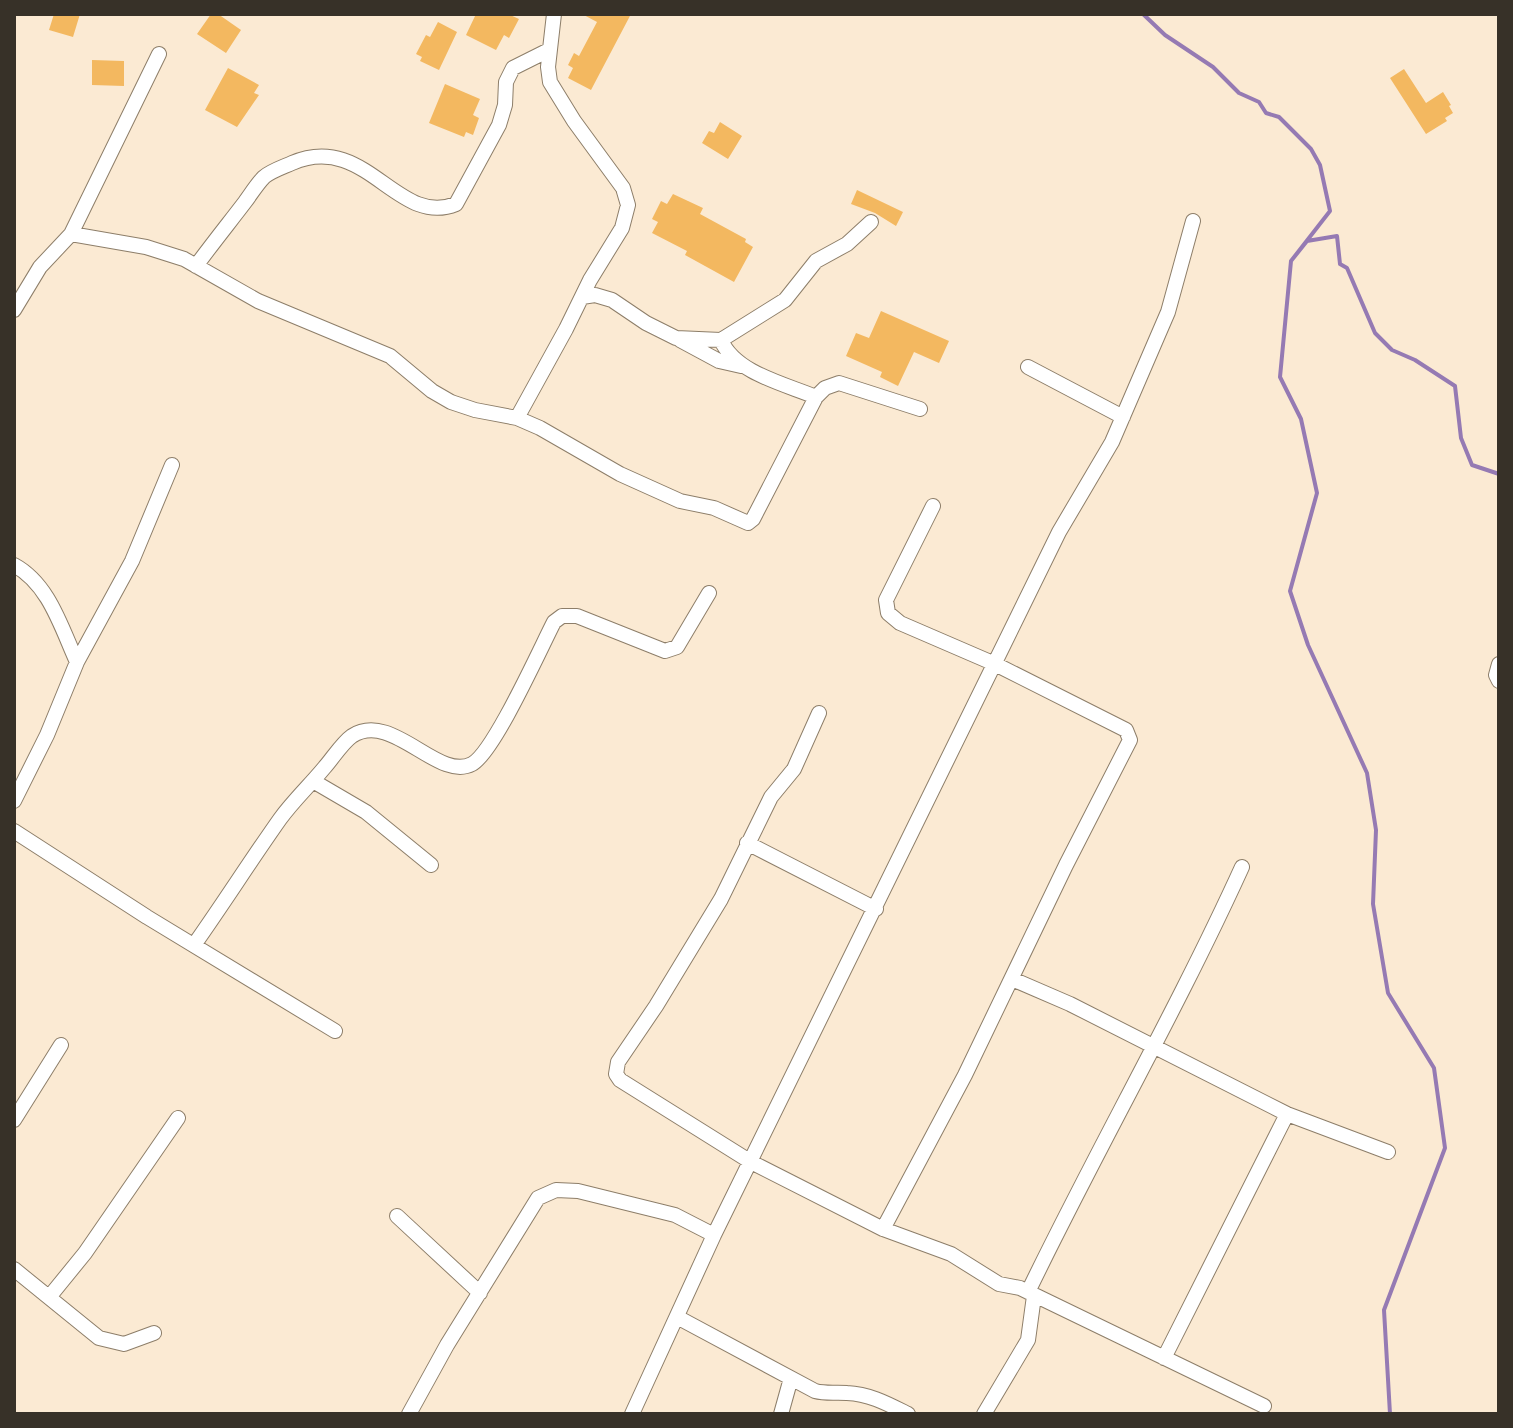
<svg xmlns="http://www.w3.org/2000/svg" width="1513" height="1428" font-family="'IBM Plex Sans',sans-serif">
<style>
.lines{fill:none;stroke-linecap:round;stroke-linejoin:round}
.stream{stroke:#957ab3;stroke-width:4}
.building{fill:#f3b860}
.street-casing{stroke:#8d7e69;stroke-width:16}
.street{stroke:#fff;stroke-width:14}
</style>
<rect width="100%" height="100%" fill="#fbead3"/>
<g class="lines">
<path class="stream" d="M1143,14l22,21 48,32 26,26 20,9 7,11 13,4 32,32 9,16 10,46 -39,50 16,-20 30,-5 3,28 7,4 28,65 17,17 23,10 40,26 6,52 11,27 27,9
M1291,261l-11,116 21,42 16,74 -27,98 18,54 59,128 9,57 -3,74 15,89 46,75 11,80 -61,162 6,104"/>
</g>
<path class="building" d="M54,14h26l-7,23 -24,-7z
M211,14h7l23,16 -15,23 -29,-19z
M476,14h32l11,5 -10,19 -5,-3 -8,15 -30,-15z
M582,14h49l-40,76 -23,-12 5,-10 -5,-3 6,-12 5,3 18,-34z
M438,22l19,10 -18,38 -19,-9 2,-4 -6,-3 10,-19 4,2z
M92,60l32,1v25l-32,-1z
M228,68l31,17 -5,8 5,2 -22,32 -32,-17z
M1404,69l22,34 17,-11 8,13 -2,1 4,7 -8,5 2,3 -21,13 -36,-56z
M445,84l35,15 -7,16 6,3 -6,17 -7,-3 -2,5 -35,-14z
M720,122l22,14 -14,23 -26,-16 7,-12 5,2z
M857,190l46,22 -7,14 -21,-13 -24,-9z
M673,194l30,14 -3,6 46,25 -1,3 8,5 -19,35 -49,-27 2,-4 -35,-18 6,-11 -6,-3 9,-18 6,3z
M881,311l68,30 -10,22 -25,-11 -16,34 -18,-9 2,-5 -36,-16 10,-23 13,5z"/>
<g class="lines">
<defs>
<path id="street" d="M71,234l88,-180
M196,266c16,-22 33,-43 49,-64 6,-8 12,-18 19,-25 7,-6 19,-10 28,-14 74,-32 105,65 164,41l43,-79 6,-20 1,-23 7,-14 36,-18
M582,297l13,-2 17,5 34,23 30,15 45,2 64,-40 31,-39 31,-17 24,-22
M14,310l26,-43 31,-33 75,13 38,12 74,42 132,55 42,35 19,11 24,8 42,8 23,10 80,46 60,27 34,7 34,15 5,-4 63,-122
M680,340l39,21 22,5
M721,340c14,33 64,44 95,57l9,-9 14,-5 81,26
M1028,367l95,50
M517,418l49,-89 24,-49 32,-52 6,-23 -5,-17 -49,-67 -24,-39 -2,-15 6,-53
M14,565c35,19 47,62 63,97
M1499,664l-3,11 3,6
M819,713l-25,56 -23,28 -50,102 -65,107 -38,56 -2,12 4,6 131,82 132,67 68,25 48,30 21,4 244,118
M313,781l53,31 65,53
M14,801l33,-66 30,-73 55,-101 40,-96
M14,831l133,86 188,114
M747,843l129,66
M194,945c29,-41 57,-85 86,-126 13,-18 30,-34 44,-51 9,-10 18,-25 28,-32 40,-26 86,46 120,28 22,-12 68,-115 82,-142l8,-6h15l88,35 12,-4 32,-54
M1012,979l58,25 217,110 101,38
M14,1120l47,-75
M397,1216l83,77
M883,1229l82,-154 101,-210 64,-125 -4,-10 -131,-66 -95,-41 -12,-10 -2,-13 47,-94
M14,1269l85,69 25,6 30,-11
M1028,1292c69,-143 148,-280 214,-425
M50,1296l35,-43 93,-135
M677,1317l138,74c11,3 21,1 32,2 23,1 41,11 61,21
M1164,1358l123,-244
M409,1414l38,-69 91,-147 18,-8 22,1 97,24 39,20
M632,1414l82,-179 345,-703 53,-90 56,-130 25,-91
M781,1414l10,-36
M984,1414l44,-74 6,-44"/>
</defs>
<use href="#street" class="street-casing"/>
<use href="#street" class="street"/>
</g>
<rect width="1513" height="1428" fill="none" stroke="#373128" stroke-width="32"/>
</svg>
